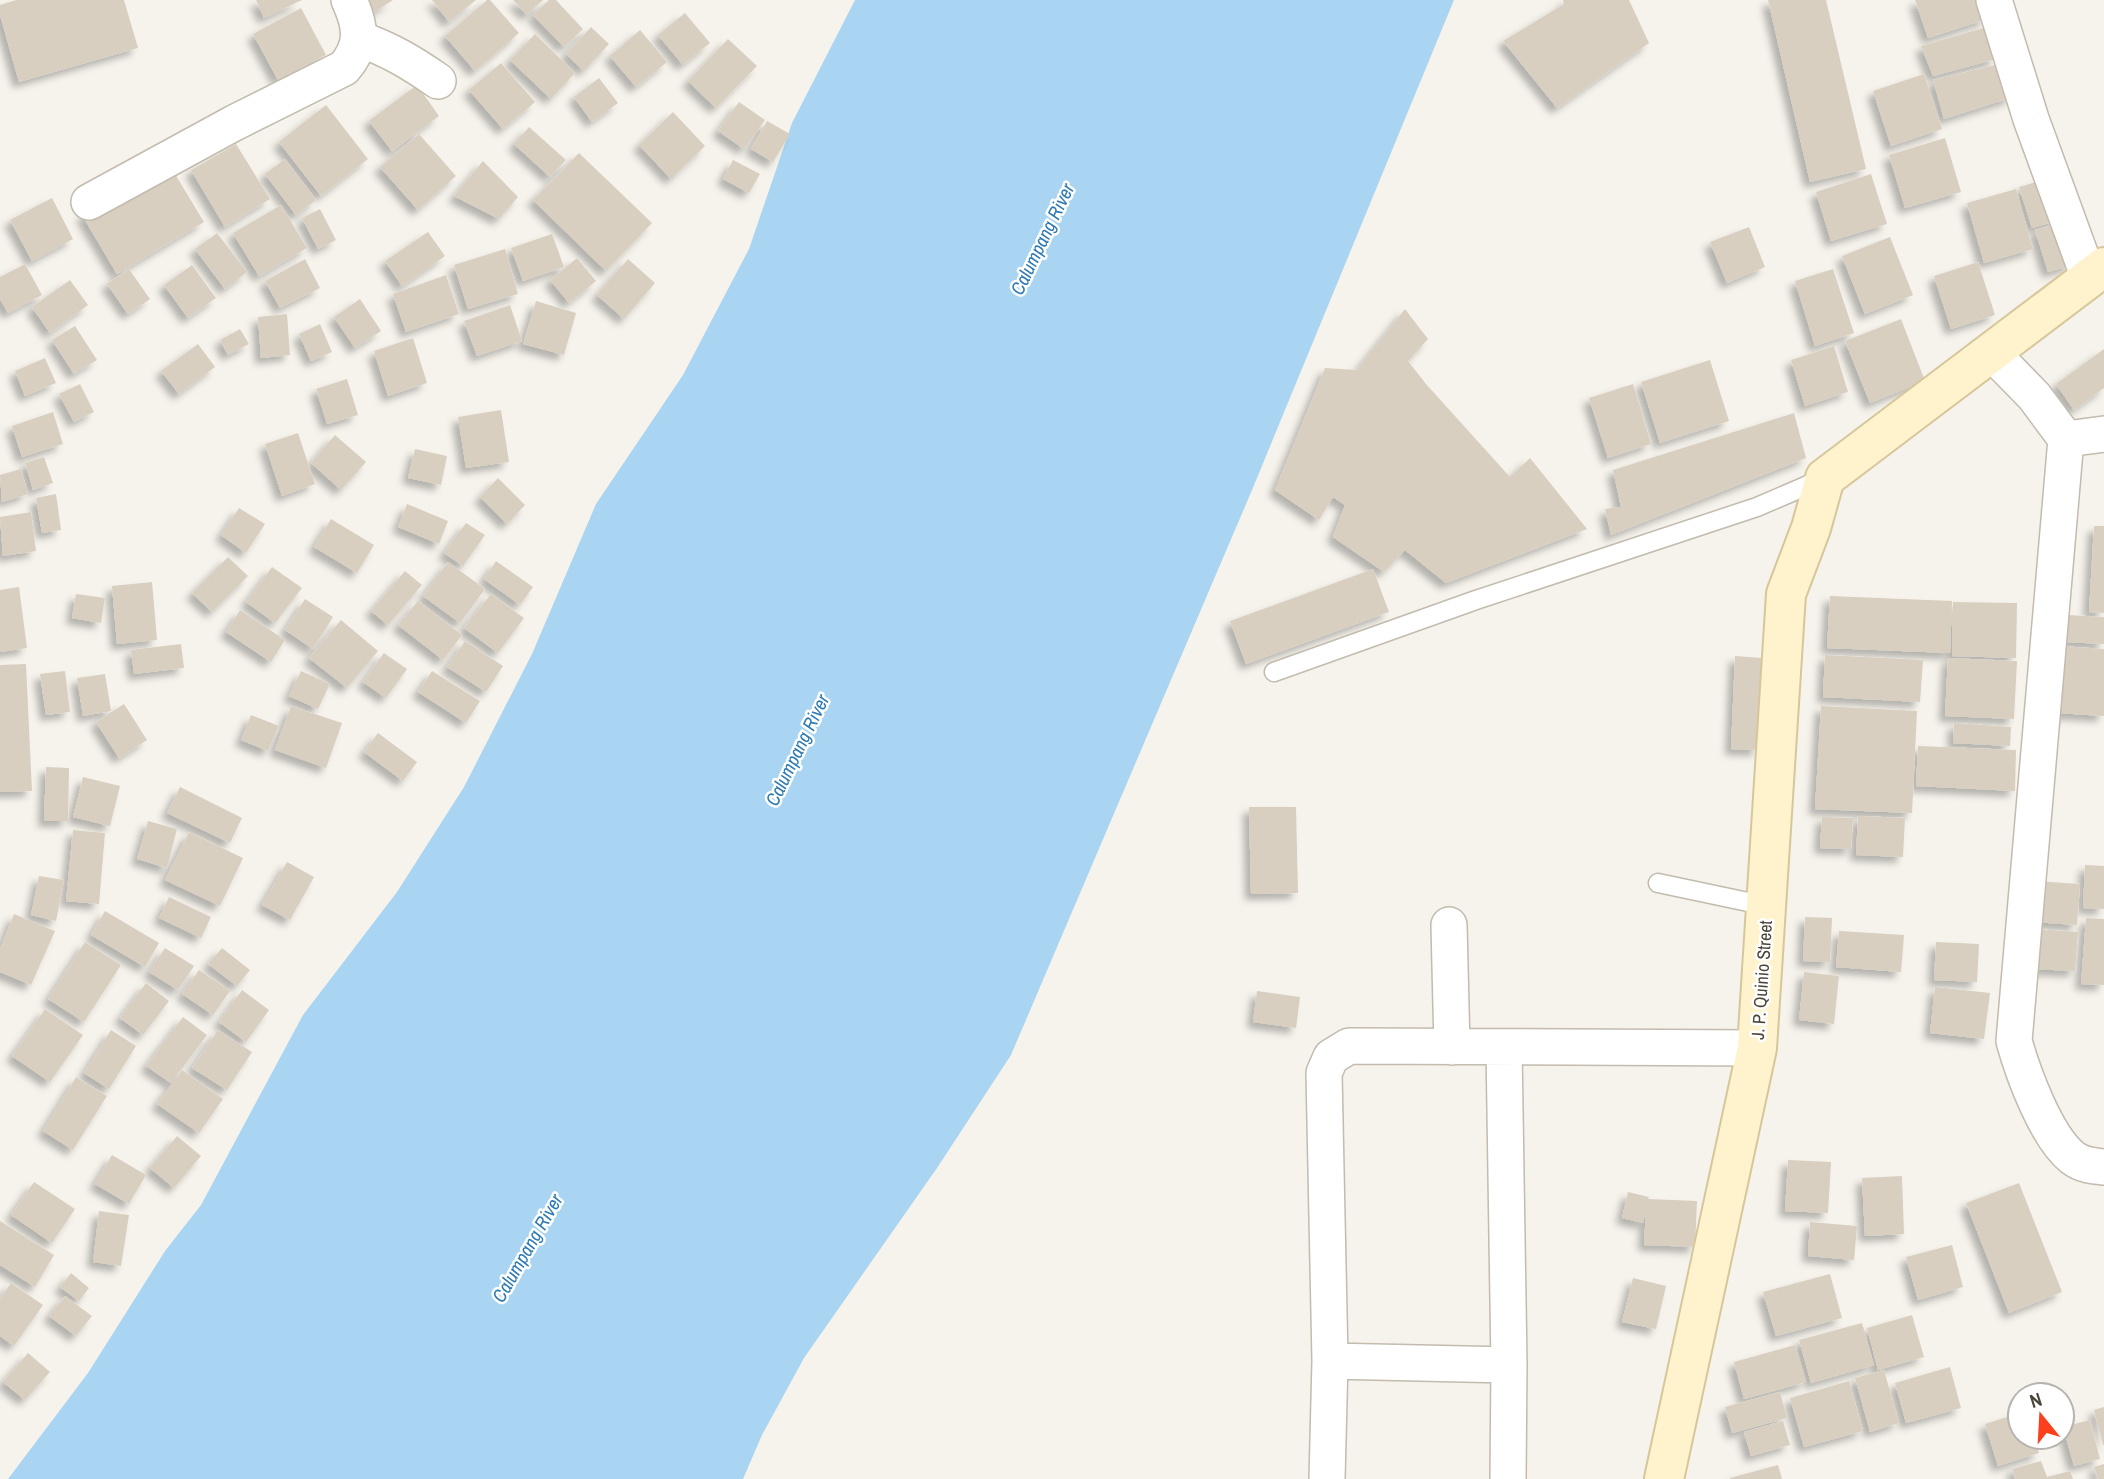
<svg xmlns="http://www.w3.org/2000/svg" width="2104" height="1479" font-family="'Archivo Narrow',sans-serif">
<style>
.water{fill:#a9d4f2}
.building{fill:#d8cfc1;filter:url(#shadow)}
.lines{fill:none;stroke-linecap:round;stroke-linejoin:round}
.lane-casing{stroke:#c2bbae;stroke-width:21}
.street-casing{stroke:#c2bbae;stroke-width:38}
.secondary-casing{stroke:#d6c79b;stroke-width:42}
.lane{stroke:#fff;stroke-width:18}
.street{stroke:#fff;stroke-width:35}
.secondary{stroke:#fff3cd;stroke-width:38}
.labels{text-anchor:middle;stroke-width:5;stroke-linejoin:round;paint-order:stroke}
.street-label{font-size:18px;fill:#4b4439;stroke:#fff}
.water-label{font-size:19px;font-style:italic;fill:#2e7ab2;stroke:#fff}
</style>
<defs>
<filter id="shadow"><feDropShadow dx="-6" dy="6" stdDeviation="3.5" flood-color="#0004"/></filter>
</defs>
<rect width="100%" height="100%" fill="#f6f3ec"/>
<path class="water" d="M855,0h599l-202,490 -241,565 -74,113 -133,190 -42,77 -19,44h-735l80,-106 77,-122 36,-46 102,-190 94,-123 67,-105 68,-133 64,-150 87,-129 66,-126 43,-126z"/>
<path class="building" d="M16,0h108l14,48 -119,34 -19,-67v-10z
M256,0h46l-38,18z
M364,0h29l-20,13z
M432,0h44l-27,22z
M487,0h3l29,33 -44,38 -30,-35z
M513,0h30l-16,15z
M549,0h7l27,29 -19,18 -31,-32z
M1563,0h66l20,43 -92,65 -54,-67 61,-37z
M1768,0h58l40,169 -56,13z
M1915,0h65l7,19 -59,19z
M301,8l25,47 -48,25 -25,-46z
M685,13l25,30 -27,22 -25,-30z
M1990,26l6,33 -63,17 -12,-30z
M591,27l18,17 -25,27 -18,-17z
M640,30l27,32 -31,25 -26,-31z
M535,34l40,39 -24,26 -41,-39z
M728,39l29,27 -41,42 -28,-27z
M501,63l34,39 -32,27 -34,-39z
M1999,64l14,33 -69,22 -11,-39z
M1924,74l18,55 -51,17 -18,-55z
M599,78l19,25 -26,19 -18,-25z
M417,85l22,31 -47,35 -23,-30z
M739,102l26,18 -21,29 -26,-18z
M326,105l42,54 -47,37 -42,-54z
M673,112l32,34 -34,33 -32,-34z
M767,121l23,13 -17,28 -22,-13z
M529,127l37,33 -16,17 -36,-33z
M419,134l37,42 -38,34 -38,-43z
M1945,138l16,54 -56,16 -16,-53z
M236,144l34,55 -45,28 -34,-57z
M579,153l73,70 -46,48 -73,-71z
M285,159l31,41 -20,15 -31,-41z
M733,160l27,14 -11,19 -26,-14z
M483,161l35,36 -19,22 -45,-23z
M169,164l35,58 -87,52 -35,-59z
M1871,174l16,50 -56,17 -15,-49z
M2047,179l12,41 -27,8 -13,-41z
M2016,189l17,60 -49,14 -17,-60z
M52,198l21,41 -41,22 -22,-41z
M281,205l26,43 -48,28 -26,-43z
M320,209l16,31 -18,9 -16,-31z
M2060,223l12,42 -24,7 -13,-42z
M1749,227l16,40 -38,16 -17,-41z
M428,232l17,24 -43,30 -17,-25z
M217,233l30,39 -22,17 -30,-40z
M552,234l12,33 -41,14 -12,-33z
M1890,237l23,58 -48,19 -23,-58z
M505,249l13,45 -50,15 -14,-44z
M577,258l19,23 -27,22 -19,-23z
M305,259l15,29 -40,20 -15,-27z
M628,259l27,24 -31,36 -27,-24z
M1978,262l17,53 -44,14 -17,-53z
M25,264l17,31 -34,18 -8,-14v-22z
M192,265l24,33 -28,20 -24,-33z
M129,269l21,30 -22,15 -21,-30z
M1833,269l21,64 -39,13 -20,-65z
M446,275l13,39 -53,18 -13,-38z
M70,280l18,25 -38,28 -18,-26z
M360,299l21,32 -26,17 -21,-31z
M536,301l40,12 -12,42 -41,-11z
M510,305l12,36 -45,15 -13,-35z
M1405,309l23,30 -20,22 18,23 84,93 20,-19 57,71 -141,54 -41,-33 -21,22 -51,-35 12,-32 -12,-8 -14,23 -44,-30 50,-122 32,2z
M287,314l3,41 -29,3 -3,-41z
M1901,319l24,62 -55,22 -25,-62z
M320,324l12,28 -21,9 -12,-27z
M75,326l22,34 -23,14 -22,-34z
M240,329l9,15 -21,11 -8,-15z
M413,338l14,45 -39,13 -14,-45z
M198,344l17,23 -36,27 -18,-23z
M1834,346l14,46 -43,14 -14,-46z
M2104,349v39l-30,22 -18,-26z
M45,358l11,25 -31,13 -10,-25z
M1710,360l19,61 -69,22 -19,-61z
M347,379l11,36 -31,9 -11,-35z
M80,384l14,28 -20,10 -15,-28z
M1633,384l18,60 -43,14 -19,-60z
M501,410l8,52 -43,6 -8,-51z
M53,412l10,32 -41,13 -10,-31z
M1794,413l12,45 -195,77 -6,-26 16,-2 -8,-37z
M298,433l17,51 -33,12 -17,-52z
M335,435l31,27 -25,28 -30,-27z
M415,449l32,7 -6,29 -33,-7z
M44,457l9,26 -20,7 -8,-27z
M21,469l7,25 -26,8 -2,-27z
M498,478l27,27 -18,19 -27,-27z
M56,494l5,36 -19,3 -6,-35z
M407,504l41,17 -9,23 -41,-17z
M239,508l26,16 -19,29 -25,-18z
M31,512l5,39 -33,5 -3,-39z
M331,519l43,26 -17,28 -43,-26z
M466,523l19,12 -22,31 -19,-13z
M2094,526h10v87l-15,-1z
M228,557l20,19 -36,36 -20,-19z
M496,561l37,26 -13,18 -36,-26z
M448,562l37,27 -25,34 -37,-27z
M272,567l30,21 -27,35 -29,-21z
M1373,569l16,43 -143,52 -16,-43z
M405,571l17,14 -34,40 -17,-14z
M152,582l5,58 -40,4 -5,-58z
M19,587l8,61 -27,4v-62z
M76,594l29,4 -4,25 -29,-5z
M491,594l33,24 -26,35 -34,-25z
M1830,596l122,5 -2,52 -123,-5z
M305,599l28,18 -20,32 -28,-19z
M418,601l44,34 -19,25 -45,-35z
M1953,602l64,1 -1,55 -64,-2z
M240,610l45,30 -14,22 -45,-30z
M2067,615l37,2v27l-39,-2z
M341,620l37,31 -31,37 -38,-30z
M465,641l38,25 -17,26 -39,-25z
M181,644l3,24 -50,6 -3,-24z
M2060,646l44,3v67l-47,-3z
M384,653l23,16 -21,29 -23,-16z
M1825,655l98,5 -3,42 -97,-5z
M1735,656l27,2 -4,92 -27,-1z
M1948,658l69,3 -3,58 -69,-3z
M26,664l6,127 -32,1v-127z
M65,671l5,41 -24,3 -6,-41z
M301,671l29,13 -12,25 -29,-13z
M432,671l48,30 -14,22 -48,-31z
M105,674l6,37 -28,5 -6,-38z
M124,704l23,36 -28,18 -23,-36z
M291,706l51,17 -16,45 -51,-18z
M1821,706l96,5 -5,102 -97,-4z
M251,715l28,11 -11,25 -27,-11z
M1954,723l57,4 -1,19 -57,-3z
M378,733l39,29 -14,19 -39,-29z
M1918,746l98,4 -1,41 -99,-5z
M46,767l23,1 -1,53h-24z
M83,777l37,9 -10,40 -37,-9z
M180,787l62,31 -12,25 -63,-30z
M1249,807h47l2,86 -47,1z
M1858,816l47,2 -2,39 -47,-2z
M1822,817l31,1 -2,31 -31,-1z
M148,821l29,8 -10,39 -30,-9z
M73,830l32,3 -6,71 -33,-3z
M189,832l54,26 -23,48 -55,-26z
M287,862l27,15 -24,43 -28,-15z
M2085,865l19,1v43l-21,-1z
M39,876l25,4 -8,41 -25,-6z
M2035,881l45,3 -3,41 -44,-3z
M169,897l42,20 -10,21 -42,-20z
M105,911l54,32 -14,24 -54,-32z
M14,914l41,17 -24,54 -31,-13v-23z
M1805,917l27,1 -2,44 -27,-1z
M2086,918l18,1v66l-23,-1z
M2034,929l44,3 -3,39 -44,-2z
M1839,931l65,4 -3,37 -65,-5z
M85,942l36,23 -37,57 -36,-23z
M1936,942l43,2 -2,38 -43,-2z
M165,948l29,18 -16,24 -29,-18z
M222,948l28,22 -13,16 -29,-22z
M199,970l31,21 -17,24 -31,-21z
M1804,972l35,4 -5,48 -35,-4z
M146,983l23,18 -26,34 -23,-17z
M1935,987l55,6 -6,46 -54,-6z
M242,990l27,20 -23,32 -27,-20z
M1257,991l43,6 -4,31 -43,-6z
M45,1009l38,26 -33,47 -38,-26z
M183,1017l24,18 -36,48 -25,-17z
M111,1030l25,16 -27,43 -25,-16z
M218,1030l34,22 -25,38 -35,-22z
M182,1070l41,29 -24,34 -42,-29z
M76,1077l31,19 -34,54 -30,-19z
M177,1136l24,20 -27,32 -24,-20z
M112,1155l34,20 -17,29 -34,-20z
M1788,1160l43,2 -3,51 -43,-2z
M1902,1176l2,58 -39,2 -3,-58z
M34,1182l41,27 -23,34 -41,-28z
M2019,1183l43,109 -53,21 -43,-110z
M1628,1192l21,5 -1,2 49,2 -2,46 -51,-2 2,-36 -3,14 -21,-5z
M99,1211l30,4 -8,51 -28,-4z
M0,1221l54,34 -19,32 -35,-22z
M1810,1222l47,4 -3,34 -46,-4z
M1952,1245l11,42 -45,13 -12,-43z
M71,1273l18,15 -10,13 -19,-14z
M1830,1274l12,44 -66,18 -13,-44z
M1633,1278l33,8 -10,43 -34,-7z
M11,1283l32,22 -29,41 -14,-10v-37z
M65,1296l27,20 -16,20 -27,-20z
M1912,1315l12,42 -46,13 -11,-42z
M1862,1323l12,42 -63,18 -12,-43z
M1795,1345l11,37 -62,17 -10,-37z
M28,1353l22,19 -25,28 -22,-18z
M1950,1367l11,41 -55,15 -11,-40z
M1884,1370l15,53 -29,9 -15,-54z
M1849,1381l14,50 -59,16 -14,-49z
M1780,1392l7,26 -55,15 -7,-26z
M2104,1407v38h-1l-9,-35z
M2020,1413v24h14l5,16 -41,13 -13,-42z
M2090,1420l10,39 -26,7 -11,-39z
M1783,1421l7,24 -39,11 -7,-24z
M2041,1461l6,16 23,-6 3,8h-58l-3,-10z
M2104,1464v15h-6l-4,-12z
M1778,1465l4,14h-52v-1z"/>
<g class="lines">
<defs>
<path id="lane" d="M1274,672l202,-72 281,-93 65,-28
M1658,883l109,23"/>
<path id="street" d="M1994,0l37,119 58,159
M359,39c30,10 53,24 79,42
M89,202l145,-79 110,-55c20,-23 17,-42 5,-68
M1992,353l42,43 32,43 -52,602c9,32 32,96 59,117 9,7 20,8 31,9
M2066,439l38,-5
M1449,925l3,122
M1504,1047l5,318 -1,114
M1330,1361l179,4
M1327,1479l3,-118 -6,-288 7,-16 18,-11 408,2"/>
<path id="secondary" d="M1664,1479l93,-431 29,-454 25,-66 14,-50 279,-211"/>
</defs>
<use href="#lane" class="lane-casing"/>
<use href="#street" class="street-casing"/>
<use href="#secondary" class="secondary-casing"/>
<use href="#lane" class="lane"/>
<use href="#street" class="street"/>
<use href="#secondary" class="secondary"/>
</g>
<g class="labels">
<g class="street-label">
<text transform="translate(1762 980) rotate(-86)" y="6">J. P. Quinio Street</text>
</g>
<g class="water-label">
<text transform="translate(1042 239) rotate(-64)" y="7">Calumpang River</text>
<text transform="translate(797 750) rotate(-64)" y="7">Calumpang River</text>
<text transform="translate(527 1248) rotate(-60)" y="7">Calumpang River</text>
</g>
</g>
<g transform="translate(2041 1416) rotate(342)"><circle r="33" fill="#ffffff" stroke="#b7b4b0" stroke-width="2"/>
<path d="M0-5L12 26L0 18L-12 26Z" fill="#fc3f1d"/>
<text y="-10" font-size="19" font-weight="bold" text-anchor="middle" fill="#4b4439">N</text>
</g>
</svg>
